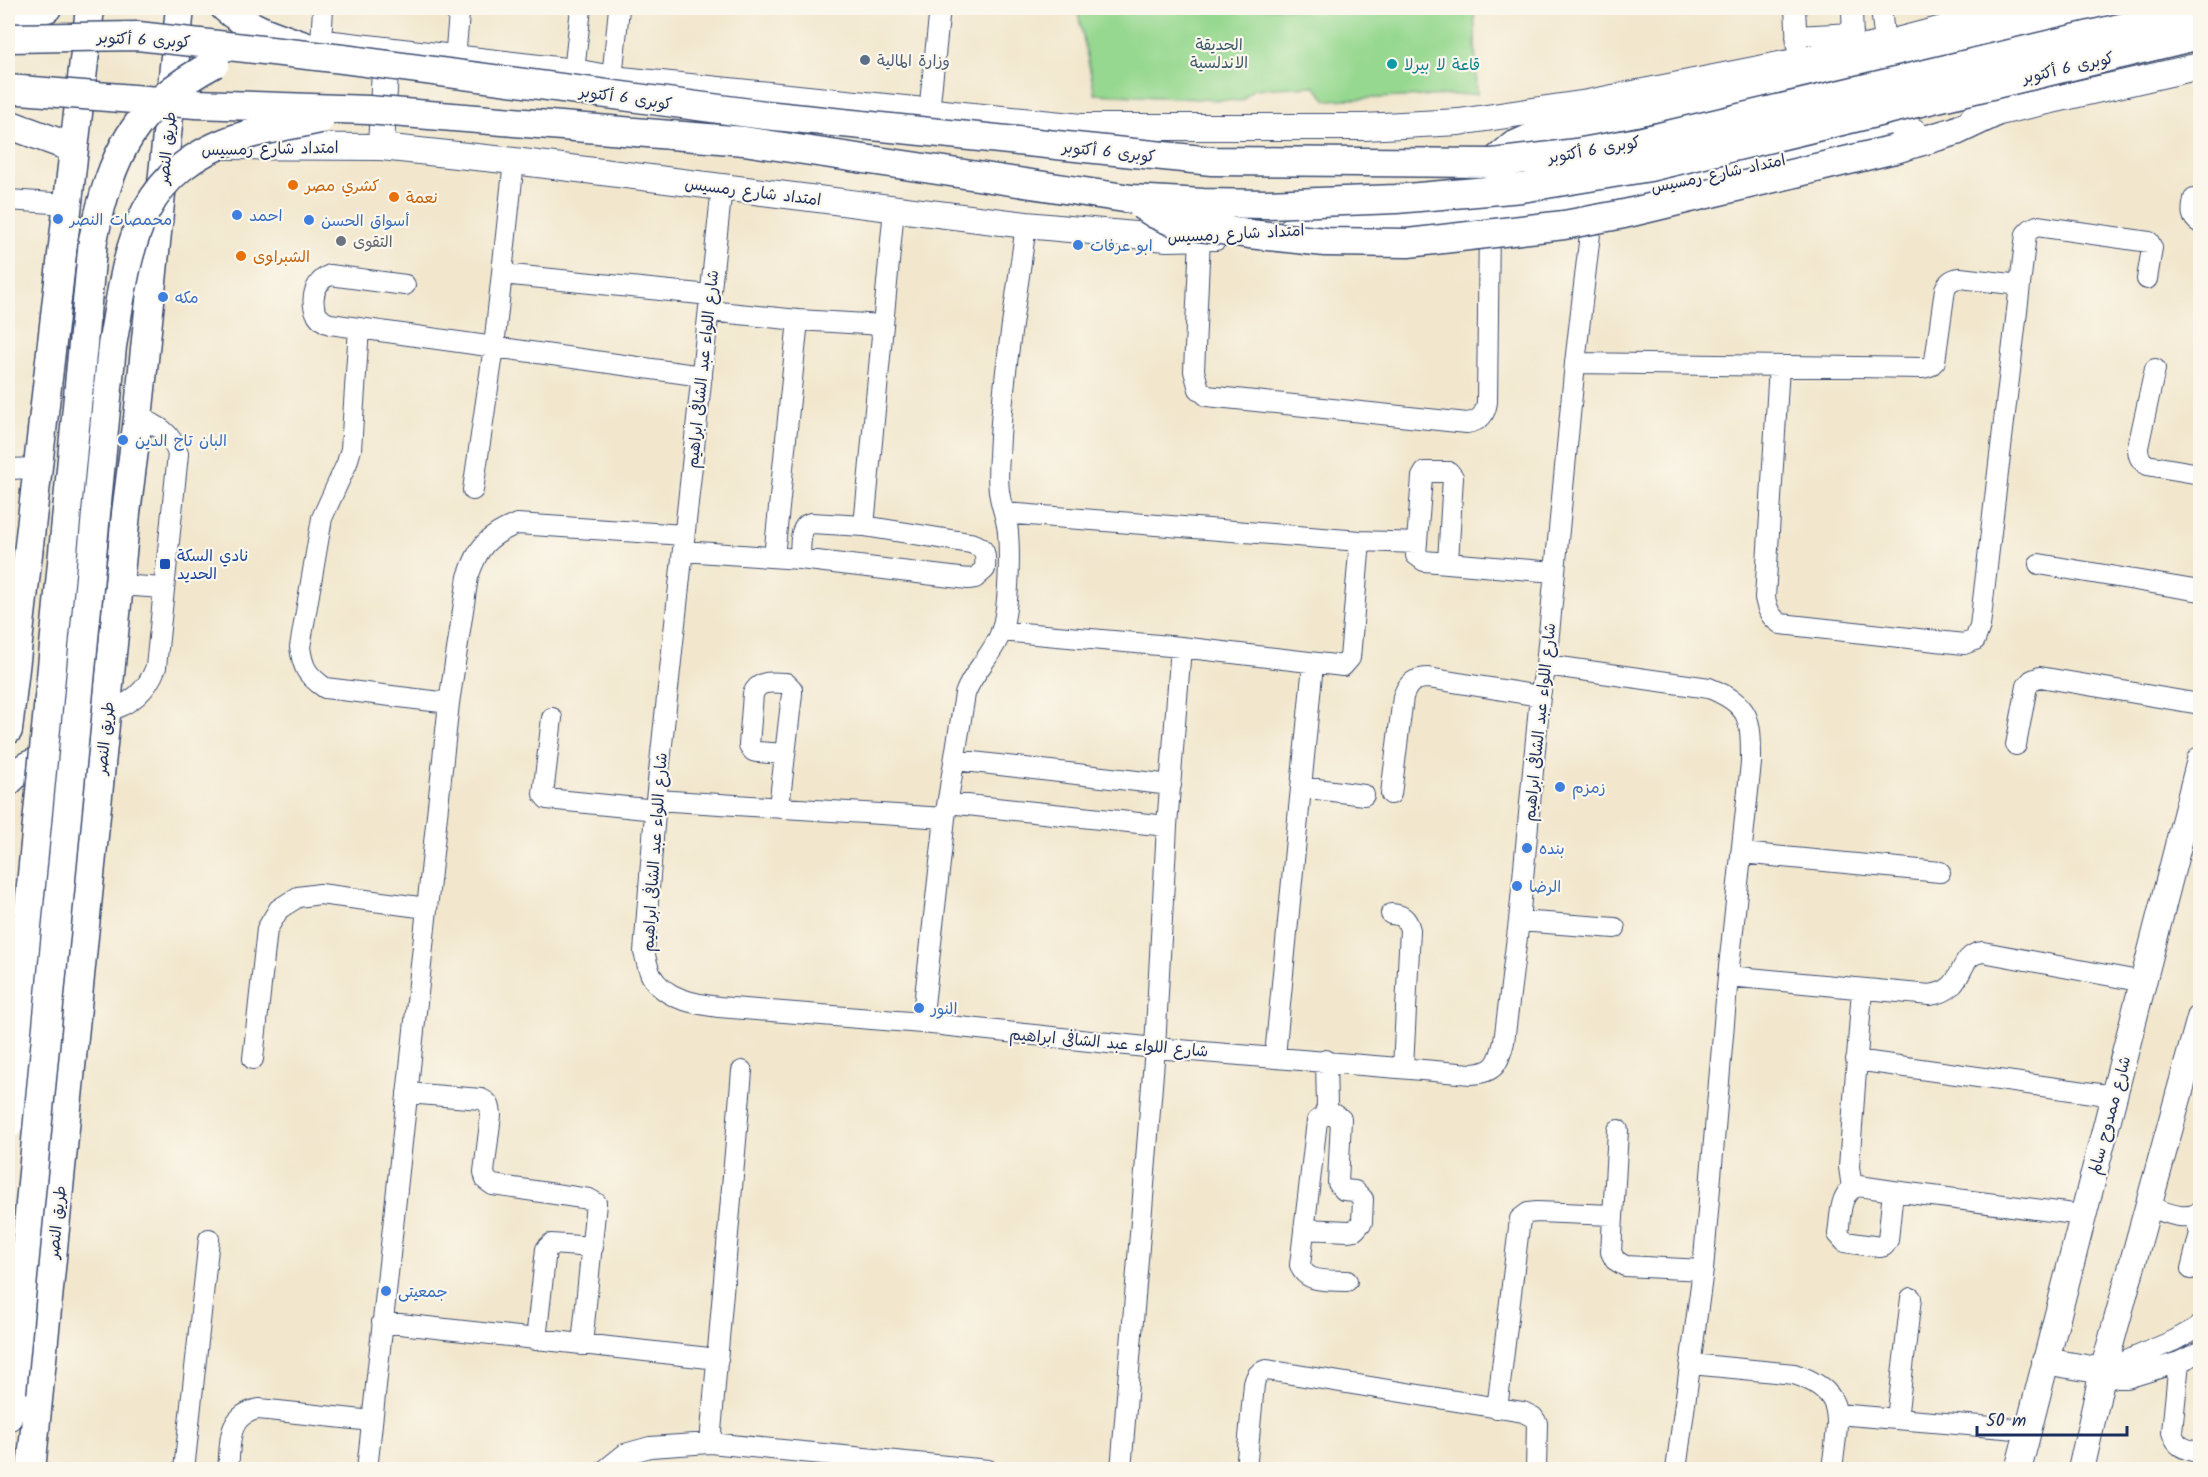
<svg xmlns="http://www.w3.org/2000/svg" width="2208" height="1477" font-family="Kalam,'Playpen Sans Arabic',sans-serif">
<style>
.green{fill:#96d88f;stroke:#588476;stroke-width:1.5}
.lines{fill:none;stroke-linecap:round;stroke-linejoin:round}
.minor-casing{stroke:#3b4b6f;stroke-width:22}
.major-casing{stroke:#3b4b6f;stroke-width:28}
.highway-casing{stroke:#3b4b6f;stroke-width:31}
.minor{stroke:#fff;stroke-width:20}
.major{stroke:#fff;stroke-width:26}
.highway{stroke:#fff;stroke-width:28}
.highway-bridge-casing{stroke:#3b4b6f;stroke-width:31;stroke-linecap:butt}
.highway-bridge{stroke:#fff;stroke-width:28}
.service-dot{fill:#5c6f8a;stroke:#fbf7ec;stroke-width:2}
.culture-dot{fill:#0f9aa8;stroke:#fbf7ec;stroke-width:2}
.food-dot{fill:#e8710a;stroke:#fbf7ec;stroke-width:2}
.shop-dot{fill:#3f7fe0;stroke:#fbf7ec;stroke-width:2}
.worship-dot{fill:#6b7280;stroke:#fbf7ec;stroke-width:2}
.transit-dot{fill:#1a4fb4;stroke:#fbf7ec;stroke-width:2}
.labels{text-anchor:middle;stroke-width:4.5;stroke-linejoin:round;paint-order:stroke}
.street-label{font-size:16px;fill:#1b2f5e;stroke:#fbf7ec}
.park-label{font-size:16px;fill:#3a596a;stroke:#fbf7ec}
.service-label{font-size:16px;fill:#4e5e75;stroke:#fbf7ec;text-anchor:start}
.culture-label{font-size:16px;fill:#0d838f;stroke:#fbf7ec;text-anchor:start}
.food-label{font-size:16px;fill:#c56008;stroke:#fbf7ec;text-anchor:start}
.shop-label{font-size:16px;fill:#366cbe;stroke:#fbf7ec;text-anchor:start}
.worship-label{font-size:16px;fill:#5b616d;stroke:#fbf7ec;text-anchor:start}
.transit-label{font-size:16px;fill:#164399;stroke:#fbf7ec;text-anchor:start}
</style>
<rect width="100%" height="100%" fill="#fbf7ec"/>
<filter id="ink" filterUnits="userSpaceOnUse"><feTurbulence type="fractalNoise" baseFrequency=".0167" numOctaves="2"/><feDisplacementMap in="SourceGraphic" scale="12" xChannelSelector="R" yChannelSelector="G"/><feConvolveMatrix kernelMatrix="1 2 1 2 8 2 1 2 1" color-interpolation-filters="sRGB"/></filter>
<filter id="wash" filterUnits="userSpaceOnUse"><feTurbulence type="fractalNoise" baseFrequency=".008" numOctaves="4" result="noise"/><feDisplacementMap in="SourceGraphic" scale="24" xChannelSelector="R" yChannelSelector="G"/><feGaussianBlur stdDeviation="1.35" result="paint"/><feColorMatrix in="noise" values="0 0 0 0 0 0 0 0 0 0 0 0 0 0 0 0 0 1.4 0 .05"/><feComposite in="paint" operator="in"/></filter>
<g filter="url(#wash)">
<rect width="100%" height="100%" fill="#f2e7cd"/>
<path class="green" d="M1077,8h397l3,86 -150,6 -13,-14 -61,3 -11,12 -147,-7z"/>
</g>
<g filter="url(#ink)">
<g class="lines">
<defs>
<path id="minor" d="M1795,8l2,39
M1852,8l1,36
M1881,8l4,36
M1796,36l57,-3
M321,43l2,-35
M455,59l4,-45
M574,72l7,-64
M612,79l7,-71
M929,112l11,-104
M722,187l-66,613 -12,152c2,7 4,17 7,23 13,24 44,29 68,32l203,16 233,25 316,26c24,-1 28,-11 33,-32l15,-121 21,-225 6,-31 29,-302 18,-155
M2194,199c-2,11 -4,18 6,24
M8,200l60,4
M1200,238l-6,133 5,18 8,7 260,27c13,-2 18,-8 20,-21l2,-179
M502,274l208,21
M405,285l-75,-10c-21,8 -23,42 0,49l372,52
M709,311l89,9 85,5
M359,328l-8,121 -4,14 -25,55 -22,129c3,22 7,28 25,41l124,15
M1575,363l348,5 7,-2 5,-5 10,-72c3,-7 7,-10 15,-11l60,7
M1779,366l-14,232c3,13 5,19 16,26l183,20 11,-4 5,-14 46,-392 5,-5 6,-3 112,16 3,6 -5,31
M2155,369l-17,78c0,9 2,13 9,18l53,9
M8,469l29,-1
M473,490l21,-143 20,-186
M1004,513l356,28 57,2
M864,526l30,-317
M683,551l117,8 168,20 7,-1 10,-9c1,-15 1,-22 -15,-26l-106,-17 -53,-3c-13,3 -10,25 -11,36
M774,557l24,-237
M1448,562l5,-85 -4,-5h-24l-3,5 -6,78 8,6 130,11
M2039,564l161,27
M119,585l44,3
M1001,631l180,16 162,19 7,-8 10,-117
M1546,665l163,23c43,17 42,33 42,75l-23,213 -25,294 -27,200
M106,712c25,-8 41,-21 50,-45l22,-213c-7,-21 -19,-29 -40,-36
M552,718l-8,68 -1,8 4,5 109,11
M2016,745l11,-59 5,-6 8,-3 160,27
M956,760l215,25
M1301,787l63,8
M1391,794l12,-97c4,-13 11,-19 25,-19l112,18
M656,800l289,18
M948,803l219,23
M779,807l13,-113v-5l-6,-6c-13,0 -27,-4 -33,11l-4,51 4,6 4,1 28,2
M1741,853l199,19
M1391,914c12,1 16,4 19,16l-7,138
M1519,921l96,7
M1728,976l202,19c39,-5 24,-40 53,-43l161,30
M922,1023l23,-205 20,-124c8,-23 28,-39 36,-62 8,-24 9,-75 7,-100 -1,-12 -6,-24 -8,-35 -3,-14 -2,-28 -1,-41 3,-77 17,-154 27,-231
M1275,1056l38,-392
M253,1059l14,-130 12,-20 19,-12 22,-3 107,14
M1326,1060l1,47 -3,8 -7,6 -17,144c6,19 31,15 47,16
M1856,1060l258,36
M407,1093l74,6c9,4 9,7 10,16l-7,57 2,8 7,5 96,14 7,4 -14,142
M1618,1130l-7,122 4,8 10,6 78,4
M1859,1186l34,5 -5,49 -4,6 -4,1 -35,-5 -7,-8c3,-17 0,-43 21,-48z
M1852,1188l-3,-21 13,-178
M1893,1191l189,24
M2149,1207c17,5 35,15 51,5
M1304,1229l45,2 6,-1 7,-8 1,-23 -8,-8 -11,-1 -6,-7 3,-64 -5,-4h-12
M2191,1269l9,-36 -5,-18
M382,1322l336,37
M536,1340l10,-91 5,-5 42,3
M2179,1362l-7,70c4,16 14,17 28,21
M1691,1364l103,10c56,18 43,47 38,96
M2103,1371l72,-31 25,-14
M2103,1371l15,7h9l52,-16 21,-10
M1497,1409l23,-190 8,-6 9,-1 75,3
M1837,1414l191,16
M1897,1419l14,-121
M710,1443l32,-372
M184,1470l25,-231
M228,1470c3,-28 -2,-55 31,-61l113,12
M367,1470l82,-767 19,-126c10,-30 19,-41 49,-53l167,11
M605,1470l20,-16 25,-7 60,-4 278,27
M1121,1470l34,-422 12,-222 14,-179
M1246,1470l8,-86c2,-9 5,-12 13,-14l256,42 10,5 4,6 -1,47"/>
<path id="major" d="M333,44l241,28 38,7 469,48h283l95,-5 129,-19 297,-59 138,-36
M1973,118l227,-52
M225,146l156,1 133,14 512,64 141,13 48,-1
M381,147l5,-97
M1290,231l199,-17 105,-14 319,-69
M2045,1361l58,10
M2018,1470l182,-710
M2081,1470l22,-99 97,-353"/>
<path id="highway" d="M225,8c26,23 61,31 94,43
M8,15l39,-7
M8,124l65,24
M1895,149l61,-18 36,-17
M1493,163l20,-17 36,-16 393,-82 165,-40
M8,730l82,-722
M8,782c18,-20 32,-24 58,-18
M8,1417l4,-25
M31,1470l95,-957 12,-95 42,-410"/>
</defs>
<use href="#minor" class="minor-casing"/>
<use href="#major" class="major-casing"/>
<use href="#highway" class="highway-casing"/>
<use href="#minor" class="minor"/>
<use href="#major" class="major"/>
<use href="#highway" class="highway"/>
<defs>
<path id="highway-bridge" d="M8,38l130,-2 205,23 422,56 447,46 281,2 83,-10 62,-11 562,-133
M8,89l188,15 172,6 376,31 387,58 72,4 64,1 129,-5 126,-11 128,-21 550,-132
M1141,205l14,9 16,7 20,5 58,8 76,8 83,1 156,-18 60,-11 271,-65
M8,1125l85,-885c19,-88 40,-133 122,-177
M12,1392l100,-1046c17,-96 21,-174 128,-209 26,-8 53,-12 80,-18"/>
</defs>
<use href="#highway-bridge" class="highway-bridge-casing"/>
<use href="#highway-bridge" class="highway-bridge"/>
</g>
</g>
<circle class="service-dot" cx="865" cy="60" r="6"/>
<circle class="culture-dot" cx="1392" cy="64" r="6"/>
<g class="food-dot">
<circle cx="293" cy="185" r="6"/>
<circle cx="394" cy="197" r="6"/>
<circle cx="241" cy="256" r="6"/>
</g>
<g class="shop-dot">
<circle cx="237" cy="215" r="6"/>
<circle cx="58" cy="219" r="6"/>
<circle cx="309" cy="220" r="6"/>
<circle cx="1078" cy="245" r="6"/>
<circle cx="163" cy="297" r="6"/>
<circle cx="123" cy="440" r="6"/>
<circle cx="1560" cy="787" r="6"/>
<circle cx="1527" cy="848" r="6"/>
<circle cx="1517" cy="886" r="6"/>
<circle cx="919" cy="1008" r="6"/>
<circle cx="386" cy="1291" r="6"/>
</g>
<circle class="worship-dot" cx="341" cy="241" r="6"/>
<rect class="transit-dot" x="159" y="558" width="12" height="12" rx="3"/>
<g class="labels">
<g class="street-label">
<text transform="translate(144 39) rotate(3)" y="6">كوبرى 6 أكتوبر</text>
<text transform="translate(2068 67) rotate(-13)" y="6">كوبرى 6 أكتوبر</text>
<text transform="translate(626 97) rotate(8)" y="6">كوبرى 6 أكتوبر</text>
<text transform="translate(166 148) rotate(-84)" y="6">طريق النصر</text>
<text transform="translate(270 148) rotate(-1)" y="6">امتداد شارع رمسيس</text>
<text transform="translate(1594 149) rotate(-10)" y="6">كوبرى 6 أكتوبر</text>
<text transform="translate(1109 151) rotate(6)" y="6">كوبرى 6 أكتوبر</text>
<text transform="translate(1718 173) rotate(-12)" y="6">امتداد شارع رمسيس</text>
<text transform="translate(753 191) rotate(7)" y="6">امتداد شارع رمسيس</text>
<text transform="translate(1236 233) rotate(-3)" y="6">امتداد شارع رمسيس</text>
<text transform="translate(702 369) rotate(-84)" y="6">شارع اللواء عبد الشافى ابراهيم</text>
<text transform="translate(1539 722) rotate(-84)" y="6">شارع اللواء عبد الشافى ابراهيم</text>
<text transform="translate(104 738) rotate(-84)" y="6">طريق النصر</text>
<text transform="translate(654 852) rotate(-86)" y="6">شارع اللواء عبد الشافى ابراهيم</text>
<text transform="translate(1109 1042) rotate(5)" y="6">شارع اللواء عبد الشافى ابراهيم</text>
<text transform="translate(2109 1115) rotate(-75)" y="6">شارع ممدوح سالم</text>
<text transform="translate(56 1222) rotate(-84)" y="6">طريق النصر</text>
</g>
<g class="park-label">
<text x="1219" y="50">الحديقة<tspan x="1219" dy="18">الاندلسية</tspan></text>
</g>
<g class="service-label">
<text x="877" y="66">وزارة المالية</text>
</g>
<g class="culture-label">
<text x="1404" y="70">قاعة لا بيرلا</text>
</g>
<g class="food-label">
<text x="305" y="191">كشري مصر</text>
<text x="406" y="203">نعمة</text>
<text x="253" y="262">الشبراوى</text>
</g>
<g class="shop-label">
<text x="249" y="221">احمد</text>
<text x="70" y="225">محمصات النصر</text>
<text x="321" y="226">أسواق الحسن</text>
<text x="1090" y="251">ابو عرفات</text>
<text x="175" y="303">مكه</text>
<text x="135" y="446">البان تاج الدين</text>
<text x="1572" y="793">زمزم</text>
<text x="1539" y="854">بنده</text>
<text x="1529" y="892">الرضا</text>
<text x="931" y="1014">النور</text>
<text x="398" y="1297">جمعيتى</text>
</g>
<g class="worship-label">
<text x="353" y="247">التقوى</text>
</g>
<g class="transit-label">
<text x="177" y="561">نادي السكة<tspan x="177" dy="18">الحديد</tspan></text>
</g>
</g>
<rect width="2208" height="1477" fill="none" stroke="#fbf7ec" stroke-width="30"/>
<path d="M1977 1426v9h150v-9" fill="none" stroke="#1b2f5e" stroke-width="3"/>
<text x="1986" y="1426" font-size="18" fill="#1b2f5e" stroke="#fbf7ec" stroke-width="4.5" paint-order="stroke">50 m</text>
</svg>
